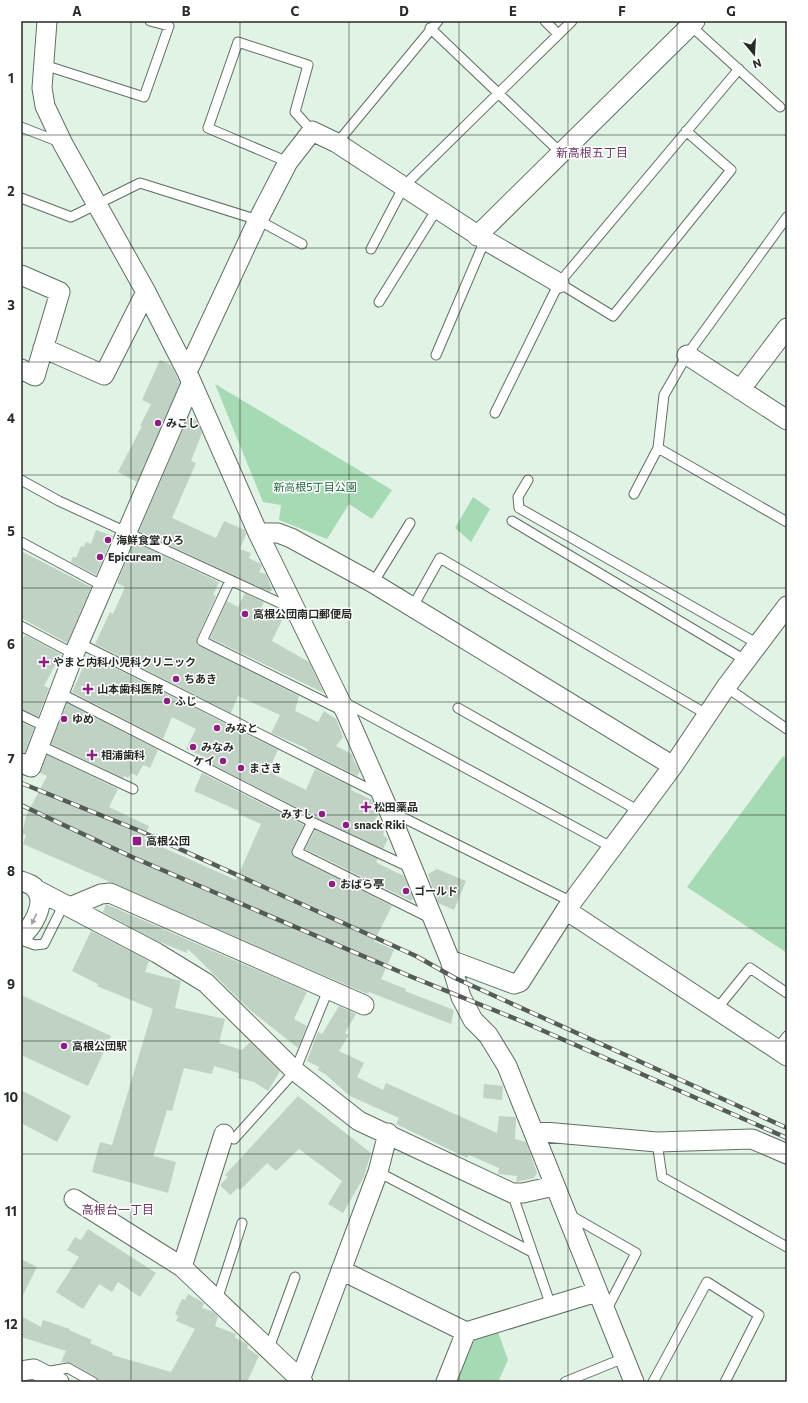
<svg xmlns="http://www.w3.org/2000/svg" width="808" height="1403" font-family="Commissioner,'Noto Sans JP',sans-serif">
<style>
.green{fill:#a6dab4}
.building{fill:#c0d2c4}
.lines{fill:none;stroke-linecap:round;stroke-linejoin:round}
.service-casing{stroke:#5f6f63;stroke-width:11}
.minor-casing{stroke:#5f6f63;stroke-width:21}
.service{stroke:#fff;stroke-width:9}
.minor{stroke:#fff;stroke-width:19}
.rail-casing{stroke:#535c55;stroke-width:4.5}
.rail{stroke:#fff;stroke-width:3;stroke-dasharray:9;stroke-linecap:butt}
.oneway{fill:#9da09d}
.grid{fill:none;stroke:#252b26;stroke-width:1;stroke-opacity:0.55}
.poi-dot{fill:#8d1f82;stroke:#fff;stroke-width:1.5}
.labels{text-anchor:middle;stroke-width:3;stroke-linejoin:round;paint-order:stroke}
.poi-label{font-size:11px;font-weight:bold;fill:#252b26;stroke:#fff;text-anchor:start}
.park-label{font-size:11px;fill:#20683b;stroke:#fff}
.neighbourhood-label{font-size:12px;fill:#6d3766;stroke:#fff}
.neatline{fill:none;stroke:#252b26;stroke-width:1.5}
.grid-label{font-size:13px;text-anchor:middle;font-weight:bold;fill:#252b26}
</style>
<rect width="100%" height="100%" fill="#e1f3e5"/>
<path class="green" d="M215,384l177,106 -20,29 -23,-15 -22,35 -48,-19 2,-15 -18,-3z
M473,497l17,12 -19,33 -16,-14z
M783,756l4,3v194l-100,-66z
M498,1332l10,28 -10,22h-42l18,-42z"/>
<path class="building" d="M160,360l11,5 9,18 -43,99 -19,-10 24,-46h-2l11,-22 -9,-4z
M189,416l8,5 5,12 -11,28 5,2 -24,55 44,20 8,-17 21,9 1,4 -6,15 11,4 -2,5 12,6 1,2 -3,6 7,2 6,16 -2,2 -131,-61z
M96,530l17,6 -17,39 -25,-13 2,-6 3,2 5,-12 3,1 2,-5 5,2z
M134,542l85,40 -6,13 3,1 -19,42v7l102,51 -4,15 23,11 6,-11 12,8 7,18 -7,9 16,8 2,7 6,10 -3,5 -50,-25 1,-2 -37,-16 9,-18 -42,-19 -7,17 -136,-69 15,-32 3,2 12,-27 -8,-4z
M21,551l70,36 -24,56 -46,-25z
M245,593l19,9 -3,6 22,10 -11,23 37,21 15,31 -114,-55 17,-37 11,6z
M25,635l36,19 -17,32 5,2 -11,29 -17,-8v-67z
M89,655l189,95 -9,20 6,5 31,15 9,-21 37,18 -1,3 21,10 3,7 -1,3 4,4 -5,11 11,6 -1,4 5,4 -5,10 -68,-32 -108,-55 1,-3 -22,-10 10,-20 -24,-12 -9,22 -91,-47z
M67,703l91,47 -8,18 -7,-3 -6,11 -6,-3 -3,5 -4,-2 -1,2 -72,-34z
M21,722l13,6 -9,25 -4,-1z
M47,755l71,34 -9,18 40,19 -5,13 92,41 25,-56 -23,-10 1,-3 -45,-20 8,-18 102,52 -12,24v7l100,50 -18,35 20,9 -13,29 25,10 -1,2 49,19 -3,14 -82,-32 -2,2 -344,-150 3,-9 -4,-1 4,-18 21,-40 -7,-3z
M315,830l63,29 -2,3 7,4 21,10 9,22 -2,3 -106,-52z
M437,869l29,12 -12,29 -16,-7 -10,-29z
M106,904l201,88 -13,27 13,7 -9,22 -48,-38 -62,-61 -1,4 -30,-12 -54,-29z
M91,931l58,30 -4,11 36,9 -6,27 50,11 -6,24 23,7 8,-8 30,29 -12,20 -14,-9 -16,-4 1,-5 -25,-7 -2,8 -28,-6 -12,43 -5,-1 -14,46 23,6 -8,31 -76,-21 8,-30 12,3 41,-136 -56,-23 1,-2 -26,-13z
M21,995l90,41 -23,50 -67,-31z
M339,1006l17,8 -11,19 4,2 -10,16 25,12 -7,14 26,13 3,-7 111,50 2,-17 17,1 -1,22 11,3 11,31 -3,5 -18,4 1,-6 -19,-2 1,-6 -30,-13 -2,3 -71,-34 3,-6 -49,-22 -25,-22 -7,-4 1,-3 -12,-6 11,-29 4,2z
M484,1084l19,2 -1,14 -19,-2z
M21,1090l50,26 -14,26 -36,-19z
M298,1096l73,57 -7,24 -21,36 -15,-9 14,-23 -43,-32 -23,22 -9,-8 -27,27 -2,-2 -8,7 -10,-10 8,-8 -3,-2z
M88,1229l68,44 -16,24 -22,-15 -6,10 -13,-8 -16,25 -27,-17 23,-35 -12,-7 8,-13 6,3z
M21,1259l16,8 -16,32z
M188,1294l16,9 -2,5 10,3 6,5 -3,10 21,8 -1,4 11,5 2,2 -1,3 12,8 -12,26h-148l-3,-5 -25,-14 -10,-1 5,-11 -45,-14v-21l20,11 2,-7 27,9 -1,1 23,10 -2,3 23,10 -1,2 59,17 24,-43 -19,-8 2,-5 -3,-2 7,-15 3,1z"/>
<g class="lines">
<defs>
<path id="service" d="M545,21l13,13
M691,26l89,81
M430,28l132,126
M44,65l100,32 25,-71 -19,-5
M21,127l41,16
M337,143l101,-122
M288,162l-80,-34 30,-86 70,23 -13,47 17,19
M21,198l50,19 69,-34 118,37 44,24
M371,249l33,-63 168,-165
M559,283l54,33 118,-146 -45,-39
M379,302l58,-93
M436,355l49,-115
M495,413l64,-130 180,-214
M658,448l129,74
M21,480l38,21 234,108
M528,480l-10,17 1,11 239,136
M634,494l24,-46 6,-53 23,-40 100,-138
M512,521l233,139
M21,542l82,44
M230,581l-28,60 141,70
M373,583l37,-60
M412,608l28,-50 268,157
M21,626l53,28
M79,643l300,151
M726,687l61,42
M58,692l254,130 99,46
M344,702l269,146
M458,708l181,103
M21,715l25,12
M39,745l94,44
M392,812l180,90
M312,822l-15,30 133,66
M21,940l14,5 9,-1 20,-40
M716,1010l34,-42 37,25
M777,1049l10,-13
M224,1134l10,5 61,-68 33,-81
M657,1142l5,35 125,70
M378,1172l154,80
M512,1193l39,113
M568,1214l68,39 -30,58
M217,1300l25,-77
M269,1348l26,-71
M45,1372l23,-4 25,14
M565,1382l59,-24
M653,1382l54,-100 52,33 -34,67"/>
<path id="minor" d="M47,21l-5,67 3,18 18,38 83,148 41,80 71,161 88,180 43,98 61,149 11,37 12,23 15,15 19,31 127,316
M477,236l218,-215
M21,275l39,17 -25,84 -14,-7
M43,348l61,27 42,-83
M687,355l100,65
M187,372l71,-152 30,-58 24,-31 25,12 148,97 74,43
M740,390l47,-62
M258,533h20l13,5 82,45 300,183
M21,763l10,4 43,-113 117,-270
M21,881c6,2 13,4 16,10 9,14 -5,37 -16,45
M37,890l120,63 49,30 89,88 64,50 153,72h11l31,-7
M70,907l31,-13 9,-1 254,112
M566,910l221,146
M450,960l64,24 6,-2 46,-72 107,-144 53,-79 61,-81
M533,1131l124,11 95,-3 35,15
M74,1199l108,68 121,115
M182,1267l42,-133
M341,1270l125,62
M21,1371l13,-2 25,13
M300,1380l78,-208 10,-39
M446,1382l20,-50 131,-40"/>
</defs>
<use href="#service" class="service-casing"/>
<use href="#minor" class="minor-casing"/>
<use href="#service" class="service"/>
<use href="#minor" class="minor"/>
<defs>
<path id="rail" d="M21,783l119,48 276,125 39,22 332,150
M21,805l111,52 280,120 109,44 266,117"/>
</defs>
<use href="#rail" class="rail-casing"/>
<use href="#rail" class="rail"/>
</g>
<defs><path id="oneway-solid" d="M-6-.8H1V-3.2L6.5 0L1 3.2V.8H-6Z"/></defs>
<use class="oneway" href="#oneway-solid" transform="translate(34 919) rotate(115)"/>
<path class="grid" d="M131,21v1361M240,21v1361M349,21v1361M459,21v1361M568,21v1361M677,21v1361M21,135h766M21,248h766M21,362h766M21,475h766M21,588h766M21,702h766M21,815h766M21,928h766M21,1041h766M21,1154h766M21,1268h766"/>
<g class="poi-dot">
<circle cx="158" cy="423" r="4"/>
<circle cx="108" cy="540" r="4"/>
<circle cx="100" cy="557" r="4"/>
<circle cx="245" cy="614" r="4"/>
<path d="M42 656h4v4h4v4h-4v4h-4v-4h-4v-4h4z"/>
<circle cx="176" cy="679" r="4"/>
<path d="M86 683h4v4h4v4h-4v4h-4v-4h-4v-4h4z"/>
<circle cx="167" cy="701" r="4"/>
<circle cx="64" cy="719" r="4"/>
<circle cx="217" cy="728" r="4"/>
<circle cx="193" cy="747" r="4"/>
<path d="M90 749h4v4h4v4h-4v4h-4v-4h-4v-4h4z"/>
<circle cx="223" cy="761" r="4"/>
<circle cx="241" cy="768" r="4"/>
<path d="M364 801h4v4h4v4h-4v4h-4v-4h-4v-4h4z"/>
<circle cx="322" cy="814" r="4"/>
<circle cx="346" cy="825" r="4"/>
<rect x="132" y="836" width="10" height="10" rx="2"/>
<circle cx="332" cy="884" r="4"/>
<circle cx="406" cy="891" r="4"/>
<circle cx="64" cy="1046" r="4"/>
</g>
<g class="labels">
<g class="poi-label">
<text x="166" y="427">みこし</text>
<text x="116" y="544">海鮮食堂 ひろ</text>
<text x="108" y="561">Epicuream</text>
<text x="253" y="618">高根公団南口郵便局</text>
<text x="53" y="666">やまと内科小児科クリニック</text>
<text x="184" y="683">ちあき</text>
<text x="97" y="693">山本歯科医院</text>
<text x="175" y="705">ふじ</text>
<text x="72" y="723">ゆめ</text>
<text x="225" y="732">みなと</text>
<text x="201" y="751">みなみ</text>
<text x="101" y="759">相浦歯科</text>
<text x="215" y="765" text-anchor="end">ケイ</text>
<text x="249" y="772">まさき</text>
<text x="374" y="811">松田薬品</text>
<text x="314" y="818" text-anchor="end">みすし</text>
<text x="354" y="829">snack Riki</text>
<text x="146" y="845">高根公団</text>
<text x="340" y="888">おばら亭</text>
<text x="414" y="895">ゴールド</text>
<text x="72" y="1050">高根公団駅</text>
</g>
<g class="park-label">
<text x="315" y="491">新高根5丁目公園</text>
</g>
<g class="neighbourhood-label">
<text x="592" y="157">新高根五丁目</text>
<text x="118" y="1214">高根台一丁目</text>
</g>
</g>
<rect width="808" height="1403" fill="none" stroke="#ffffff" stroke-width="44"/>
<g transform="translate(754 54) rotate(162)" stroke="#ffffff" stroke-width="3" paint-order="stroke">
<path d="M0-3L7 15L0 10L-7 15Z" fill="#252b26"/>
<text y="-6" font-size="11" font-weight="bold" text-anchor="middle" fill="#252b26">N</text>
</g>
<rect x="22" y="22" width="764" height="1359" class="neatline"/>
<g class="grid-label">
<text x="77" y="16">A</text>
<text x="186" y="16">B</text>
<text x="295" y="16">C</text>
<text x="404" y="16">D</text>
<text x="513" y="16">E</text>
<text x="622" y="16">F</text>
<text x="731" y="16">G</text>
<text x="11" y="83">1</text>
<text x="11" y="196">2</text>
<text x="11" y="310">3</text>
<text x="11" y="423">4</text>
<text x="11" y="536">5</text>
<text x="11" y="649">6</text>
<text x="11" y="763">7</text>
<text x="11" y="876">8</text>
<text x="11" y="989">9</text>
<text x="11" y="1102">10</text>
<text x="11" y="1216">11</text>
<text x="11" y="1329">12</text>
</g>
</svg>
